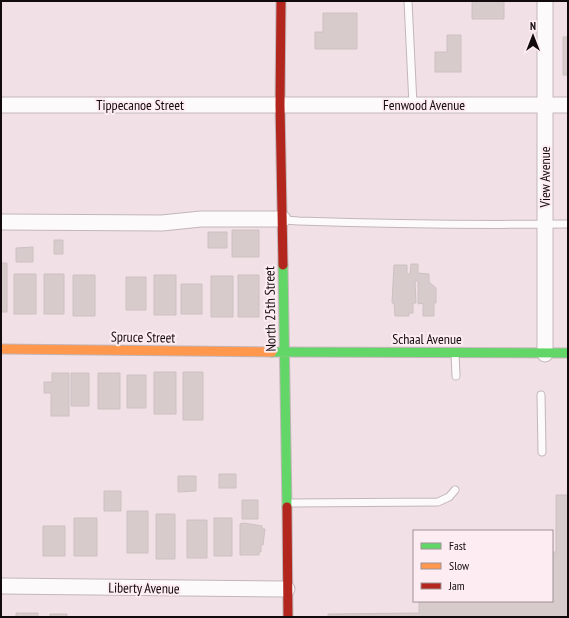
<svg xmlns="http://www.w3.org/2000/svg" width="569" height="618" font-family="'PT Sans Narrow',sans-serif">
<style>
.building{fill:#d7cbcc;stroke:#cdc0c2}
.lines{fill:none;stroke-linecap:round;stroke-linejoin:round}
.lane-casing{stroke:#c2b6b9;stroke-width:9}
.street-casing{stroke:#c2b6b9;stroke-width:17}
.fast-casing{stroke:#c2b6b9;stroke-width:11}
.slow-casing{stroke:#c2b6b9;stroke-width:11}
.jam-casing{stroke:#c2b6b9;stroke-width:11}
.lane{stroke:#fdfafb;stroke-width:7}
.street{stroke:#fdfafb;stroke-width:15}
.fast{stroke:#63d668;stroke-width:9}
.slow{stroke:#ff974d;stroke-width:9}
.jam{stroke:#b3261e;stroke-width:9}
.labels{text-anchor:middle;stroke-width:4;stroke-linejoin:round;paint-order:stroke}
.street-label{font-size:14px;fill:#130a0d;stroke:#fdecf1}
</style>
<rect width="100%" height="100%" fill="#f1e1e6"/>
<path class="building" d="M472,1h32v18h-32z
M323,13h34v36h-42v-17h8z
M447,35h14v37h-26v-20h12z
M563,37h5v38h-5z
M232,230h27v27h-27z
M208,232h19v16h-19z
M54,240h9v14h-9z
M33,247v15h-17v-14z
M1,263h6v49h-6z
M411,264h7v9l11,1v8l7,6v15h-2v13h-11v-13l-5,1v-23h-3l1,22h-3v10h-4v3h-14l-1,-13h-2l2,-38h13v9h3z
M14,274h22v40h-22z
M44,274h20v40h-20z
M73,275h22v41h-22z
M154,275h22v40h-22z
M238,275h21v42h-21z
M211,276h22v41h-22z
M126,277h20v33h-20z
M181,284h21v30h-21z
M154,372h22v42h-22z
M183,372h20v48h-20z
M52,373h17v43h-18v-23h-7v-11h8z
M71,373h18v33h-18z
M98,373h22v36h-22z
M127,375h19v33h-19z
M219,474h17v14h-17z
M178,476h18v15l-18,1z
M104,491h17v20h-17z
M556,495h12v122h-240v-3l91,-1v-12h133v-49h4z
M242,500h16v19h-16z
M127,511h21v42h-21z
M156,514h19v45h-19z
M74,518h23v38h-23z
M214,518h18v38h-18z
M187,520h20v38h-20z
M244,523l18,3v3h3l-2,16h-2v7h-2v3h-19v-31z
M43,526h22v30h-22z
M16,613h22v4h-22z
M50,614h17v3h-17z"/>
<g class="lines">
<defs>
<path id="lane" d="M408,1l5,104
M284,220l15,1c89,3 179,4 269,3
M455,353l1,23
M541,395l1,57
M289,503l149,-1 11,-5 6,-7"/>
<path id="street" d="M1,105h567
M1,222l161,1 39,-4h82
M545,354v-353
M1,586l286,3"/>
<path id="fast" d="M283,265l4,242
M272,352l296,1"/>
<path id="slow" d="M1,349l271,3"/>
<path id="jam" d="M281,1l-1,104 3,160
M287,507l1,110"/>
</defs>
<use href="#lane" class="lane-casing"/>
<use href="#street" class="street-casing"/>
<use href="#fast" class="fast-casing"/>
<use href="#slow" class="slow-casing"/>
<use href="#jam" class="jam-casing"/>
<use href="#lane" class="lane"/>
<use href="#street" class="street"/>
<use href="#fast" class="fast"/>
<use href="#slow" class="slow"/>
<use href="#jam" class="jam"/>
</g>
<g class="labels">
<g class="street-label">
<text x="140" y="110">Tippecanoe Street</text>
<text x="424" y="110">Fenwood Avenue</text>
<text transform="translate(545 177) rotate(-90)" y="5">View Avenue</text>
<text transform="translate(270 309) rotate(-91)" y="5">North 25th Street</text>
<text transform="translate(143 337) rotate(1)" y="5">Spruce Street</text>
<text x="427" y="344">Schaal Avenue</text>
<text transform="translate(144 588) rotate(1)" y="5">Liberty Avenue</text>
</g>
</g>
<rect width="569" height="618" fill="none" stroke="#130a0d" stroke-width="4"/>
<rect x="413" y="530" width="140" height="72" fill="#fdecf1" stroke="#9f9296"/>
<rect x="421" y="543" width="20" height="6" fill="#63d668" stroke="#9f9296"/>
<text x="449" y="550" font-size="12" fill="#130a0d">Fast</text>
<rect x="421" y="563" width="20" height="6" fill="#ff974d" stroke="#9f9296"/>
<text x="449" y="570" font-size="12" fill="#130a0d">Slow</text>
<rect x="421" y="583" width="20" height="6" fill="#b3261e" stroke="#9f9296"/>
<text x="449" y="590" font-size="12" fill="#130a0d">Jam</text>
<g transform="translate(533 36)" stroke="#fdecf1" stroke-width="3" paint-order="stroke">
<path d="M0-3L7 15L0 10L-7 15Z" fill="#130a0d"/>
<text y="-6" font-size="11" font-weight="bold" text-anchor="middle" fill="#130a0d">N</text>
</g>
</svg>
